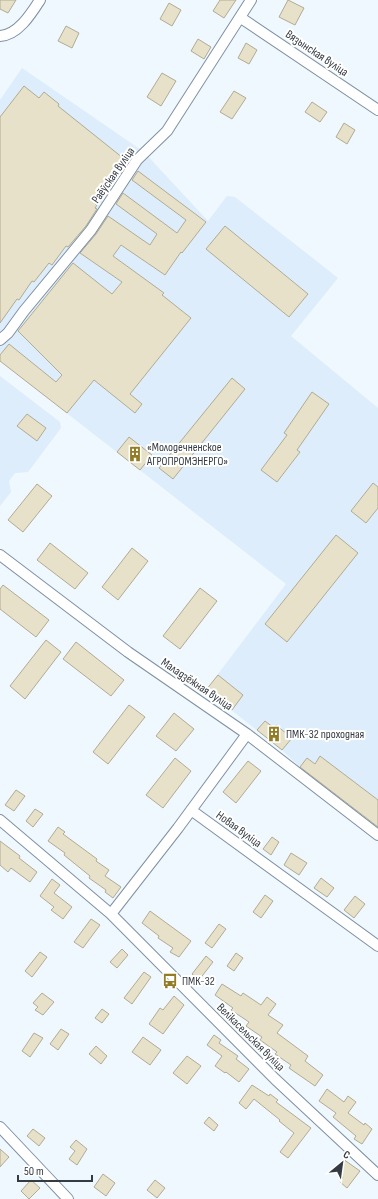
<svg xmlns="http://www.w3.org/2000/svg" width="378" height="1199" font-family="'Sofia Sans Condensed',sans-serif">
<style>
.built{fill:#ddedfc}
.building{fill:#e8e1c9;stroke:#b1ab93}
.lines{fill:none;stroke-linecap:round;stroke-linejoin:round}
.minor-casing{stroke:#7f91a2;stroke-width:12}
.minor{stroke:#fff;stroke-width:10}
.labels{text-anchor:middle;stroke-width:4;stroke-linejoin:round;paint-order:stroke}
.street-label{font-size:12px;fill:#343b43;stroke:#fff}
.poi-label{font-size:12px;fill:#343b43;stroke:#fff;text-anchor:start}
</style>
<rect width="100%" height="100%" fill="#eff7ff"/>
<path class="built" d="M22,68l122,84 64,69 19,-25 8,1 103,81 -47,58 87,72v419l-78,-60 -18,-17 -76,-60 80,-106 -286,-223v-261z
M0,376l60,46 1,6 -33,44 -13,1 -6,8 2,11 -11,14z"/>
<path class="building" d="M0,0h16l-8,13 -8,-4z
M220,0h16l-12,18 -11,-7z
M288,0l16,8 -9,17 -16,-8z
M169,3l12,7 -9,16 -12,-7z
M66,26l13,7 -7,15 -14,-7z
M198,39l13,8 -7,12 -13,-8z
M246,43l11,7 -8,14 -11,-6z
M162,73l14,8 -15,25 -14,-9z
M24,86l15,12 5,-6 15,12 -1,2 70,56 -7,10 -2,-2 -24,34 2,1 -2,3 2,1 -11,17 -18,21 -2,-1 -14,19 -3,-2 -15,19 -2,-1 -13,19 -2,-1 -17,24v-206z
M234,91l12,7 -14,21 -12,-7z
M312,102l15,10 -7,10 -15,-10z
M344,123l11,7 -8,14 -11,-7z
M138,171l68,51 -24,31 -1,-1 -16,23 -44,-30 -8,11 51,37 -2,2 29,23 -61,76 12,10 -7,9 -41,-33 -27,33 -67,-52v-6l9,-11 47,38 6,-7 -44,-44 55,-68 39,31 10,-12 -42,-29 16,-19 12,-18 42,29 7,-11 -41,-30 7,-11 54,40 9,-13 -54,-40z
M225,226l83,68 -19,23 -83,-68z
M232,378l13,11 -72,90 -14,-11z
M312,392l17,12 -32,46 3,2 -23,30 -16,-12 26,-35 -3,-2z
M27,414l19,14 -9,13 -20,-15z
M129,437l23,18 -12,15 -23,-18z
M373,483l5,4v21l-12,15 -15,-12z
M37,484l15,12 -29,36 -15,-12z
M336,535l22,18 -71,89 -22,-18z
M50,543l38,30 -13,16 -38,-29z
M132,548l16,13 -30,39 -16,-13z
M3,585l46,35 -13,17 -36,-28v-20z
M200,588l17,13 -37,48 -17,-13z
M46,640l15,12 -36,47 -15,-13z
M76,642l48,38 -13,16 -48,-37z
M218,675l25,20 -11,15 -26,-20z
M129,705l16,12 -37,47 -15,-12z
M174,713l20,16 -18,22 -20,-15z
M265,721l9,7 2,-3 16,13 -10,12 -25,-20z
M320,756l58,44v27l-78,-60 7,-9 8,6z
M175,758l16,13 -28,37 -17,-13z
M248,761l13,10 -25,32 -13,-11z
M16,790l9,6 -11,15 -9,-6z
M35,809l8,5 -10,13 -7,-6z
M58,827l7,5 -2,2 34,25 -1,2 13,9 -4,6 16,11 -8,11 -8,-6 1,-2 -17,-12 1,-2 -26,-21 1,-2 -17,-12z
M272,837l7,5 -8,13 -8,-6z
M0,841l20,15 -1,2 18,14 -7,10 -19,-14 -3,4 -8,-7z
M291,853l16,10 -8,12 -15,-10z
M321,878l13,10 -7,9 -13,-9z
M52,879l8,6 -6,8 18,14 -9,12 -12,-9 3,-3 -14,-11z
M265,895l8,6 -12,17 -8,-6z
M355,896l10,8 -11,14 -10,-8z
M150,911l41,30 -12,16 -9,-5 3,-4 -15,-10 1,-2 -17,-13z
M91,919l9,6 -17,23 -9,-6z
M219,924l7,5 -14,19 -7,-5z
M122,949l6,6 -11,13 -7,-6z
M40,952l7,5 -15,20 -7,-6z
M236,953l7,5 -9,13 -7,-5z
M206,956l7,6 -14,18 -7,-6z
M144,972l7,5 -19,27 -8,-6z
M222,984l19,12 2,-3 18,12 6,-8 9,7 -8,11 15,10 -6,8 31,23 -3,5 18,14 -8,11 -26,-18 2,-3 -16,-11 2,-2 -17,-12 2,-3 -16,-11 3,-4 -18,-12 2,-2 -18,-13z
M42,993l12,9 -11,13 -8,-5 3,-3 -5,-4z
M174,996l10,9 -21,29 -14,-10 11,-16 3,2z
M102,1009l7,5 -7,9 -7,-5z
M61,1029l8,5 -11,16 -8,-6z
M34,1033l9,5 -13,19 -8,-6z
M214,1035l7,5 -2,3 19,13 -2,3 13,10 -10,13 -13,-10 -1,1 -10,-7 7,-10 -15,-11z
M143,1037l18,13 -11,15 -18,-13z
M96,1046l11,10 -6,8 -12,-10z
M187,1056l14,10 -14,18 -14,-11z
M252,1085l17,11 1,-2 8,6 -2,2 35,26 -23,30 -8,-6 14,-19 -15,-12 1,-1 -26,-21 -8,10 -7,-6z
M327,1089l17,13 4,-6 8,6 -8,11 16,12 1,-2 7,6 -10,15 -8,-5 2,-3 -23,-19 3,-4 -17,-12z
M209,1117l9,8 -4,6 -10,-8z
M33,1129l12,9 -6,8 -12,-10z
M76,1140l11,9 -10,16 -8,-6 6,-8 -5,-4z
M0,1149l9,8 -9,10z
M343,1159l17,12 -13,17 -7,-6 3,-5 -8,-6z
M103,1174l12,9 -9,13 -12,-9z
M31,1180l9,8 -11,11 -8,-8z
M155,1180l10,8 -8,10 -10,-8z"/>
<g class="lines">
<defs>
<path id="minor" d="M241,18l137,92
M0,36c18,-1 31,-22 40,-36
M0,340l8,-7 16,-22 67,-81 46,-70 30,-29 84,-131
M0,555l128,97 119,82 131,101
M191,810l187,136
M0,820l111,94 164,165 103,96
M111,914l67,-86 69,-94
M0,1127l68,72"/>
</defs>
<use href="#minor" class="minor-casing"/>
<use href="#minor" class="minor"/>
</g>
<defs>
<symbol id="building-bare" viewBox="-9 -9 18 18"><path d="M-4-6H4V6H1V3H-1V6H-4ZM-2.5-4.3h1.7v1.8h-1.7ZM.8-4.3h1.7v1.8H.8ZM-2.5-1h1.7V.8h-1.7ZM.8-1h1.7V.8H.8Z" fill="#937c23" stroke="#fff" stroke-width="2.5" paint-order="stroke"/></symbol>
<symbol id="bus-bare" viewBox="-9 -9 18 18"><path d="M-5-6H5V4H4V6H2V4H-2V6H-4V4H-5ZM-3.5-4V0h7V-4ZM-3.5 1.2v1.5H-2V1.2ZM2 1.2v1.5H3.5V1.2Z" fill="#937c23" stroke="#fff" stroke-width="2.5" paint-order="stroke"/></symbol>
</defs>
<g fill-rule="evenodd">
<use href="#building-bare" x="124" y="443" width="22" height="22"/>
<use href="#building-bare" x="263" y="723" width="22" height="22"/>
<use href="#bus-bare" x="159" y="970" width="22" height="22"/>
</g>
<g class="labels">
<g class="street-label">
<text transform="translate(317 53) rotate(34)" y="4">Вязынская вуліца</text>
<text transform="translate(113 175) rotate(-55)" y="4">Раёўская вуліца</text>
<text transform="translate(197 684) rotate(34)" y="4">Маладзёжная вуліца</text>
<text transform="translate(239 829) rotate(36)" y="4">Новая вуліца</text>
<text transform="translate(251 1037) rotate(45)" y="4">Велікасельская вуліца</text>
</g>
<g class="poi-label">
<text x="147" y="451">«Молодечненское<tspan x="147" dy="14">АГРОПРОМЭНЕРГО»</tspan></text>
<text x="286" y="738">ПМК-32 проходная</text>
<text x="182" y="985">ПМК-32</text>
</g>
</g>
<g transform="translate(342 1163) rotate(29)" stroke="#ffffff" stroke-width="3" paint-order="stroke">
<path d="M0-3L7 15L0 10L-7 15Z" fill="#343b43"/>
<text y="-6" font-size="11" font-weight="bold" text-anchor="middle" fill="#343b43">С</text>
</g>
<path d="M18 1175v6h74v-6" fill="none" stroke="#343b43" stroke-width="2"/>
<text x="24" y="1175" font-size="12" fill="#343b43" stroke="#ffffff" stroke-width="3" paint-order="stroke">50 m</text>
</svg>
